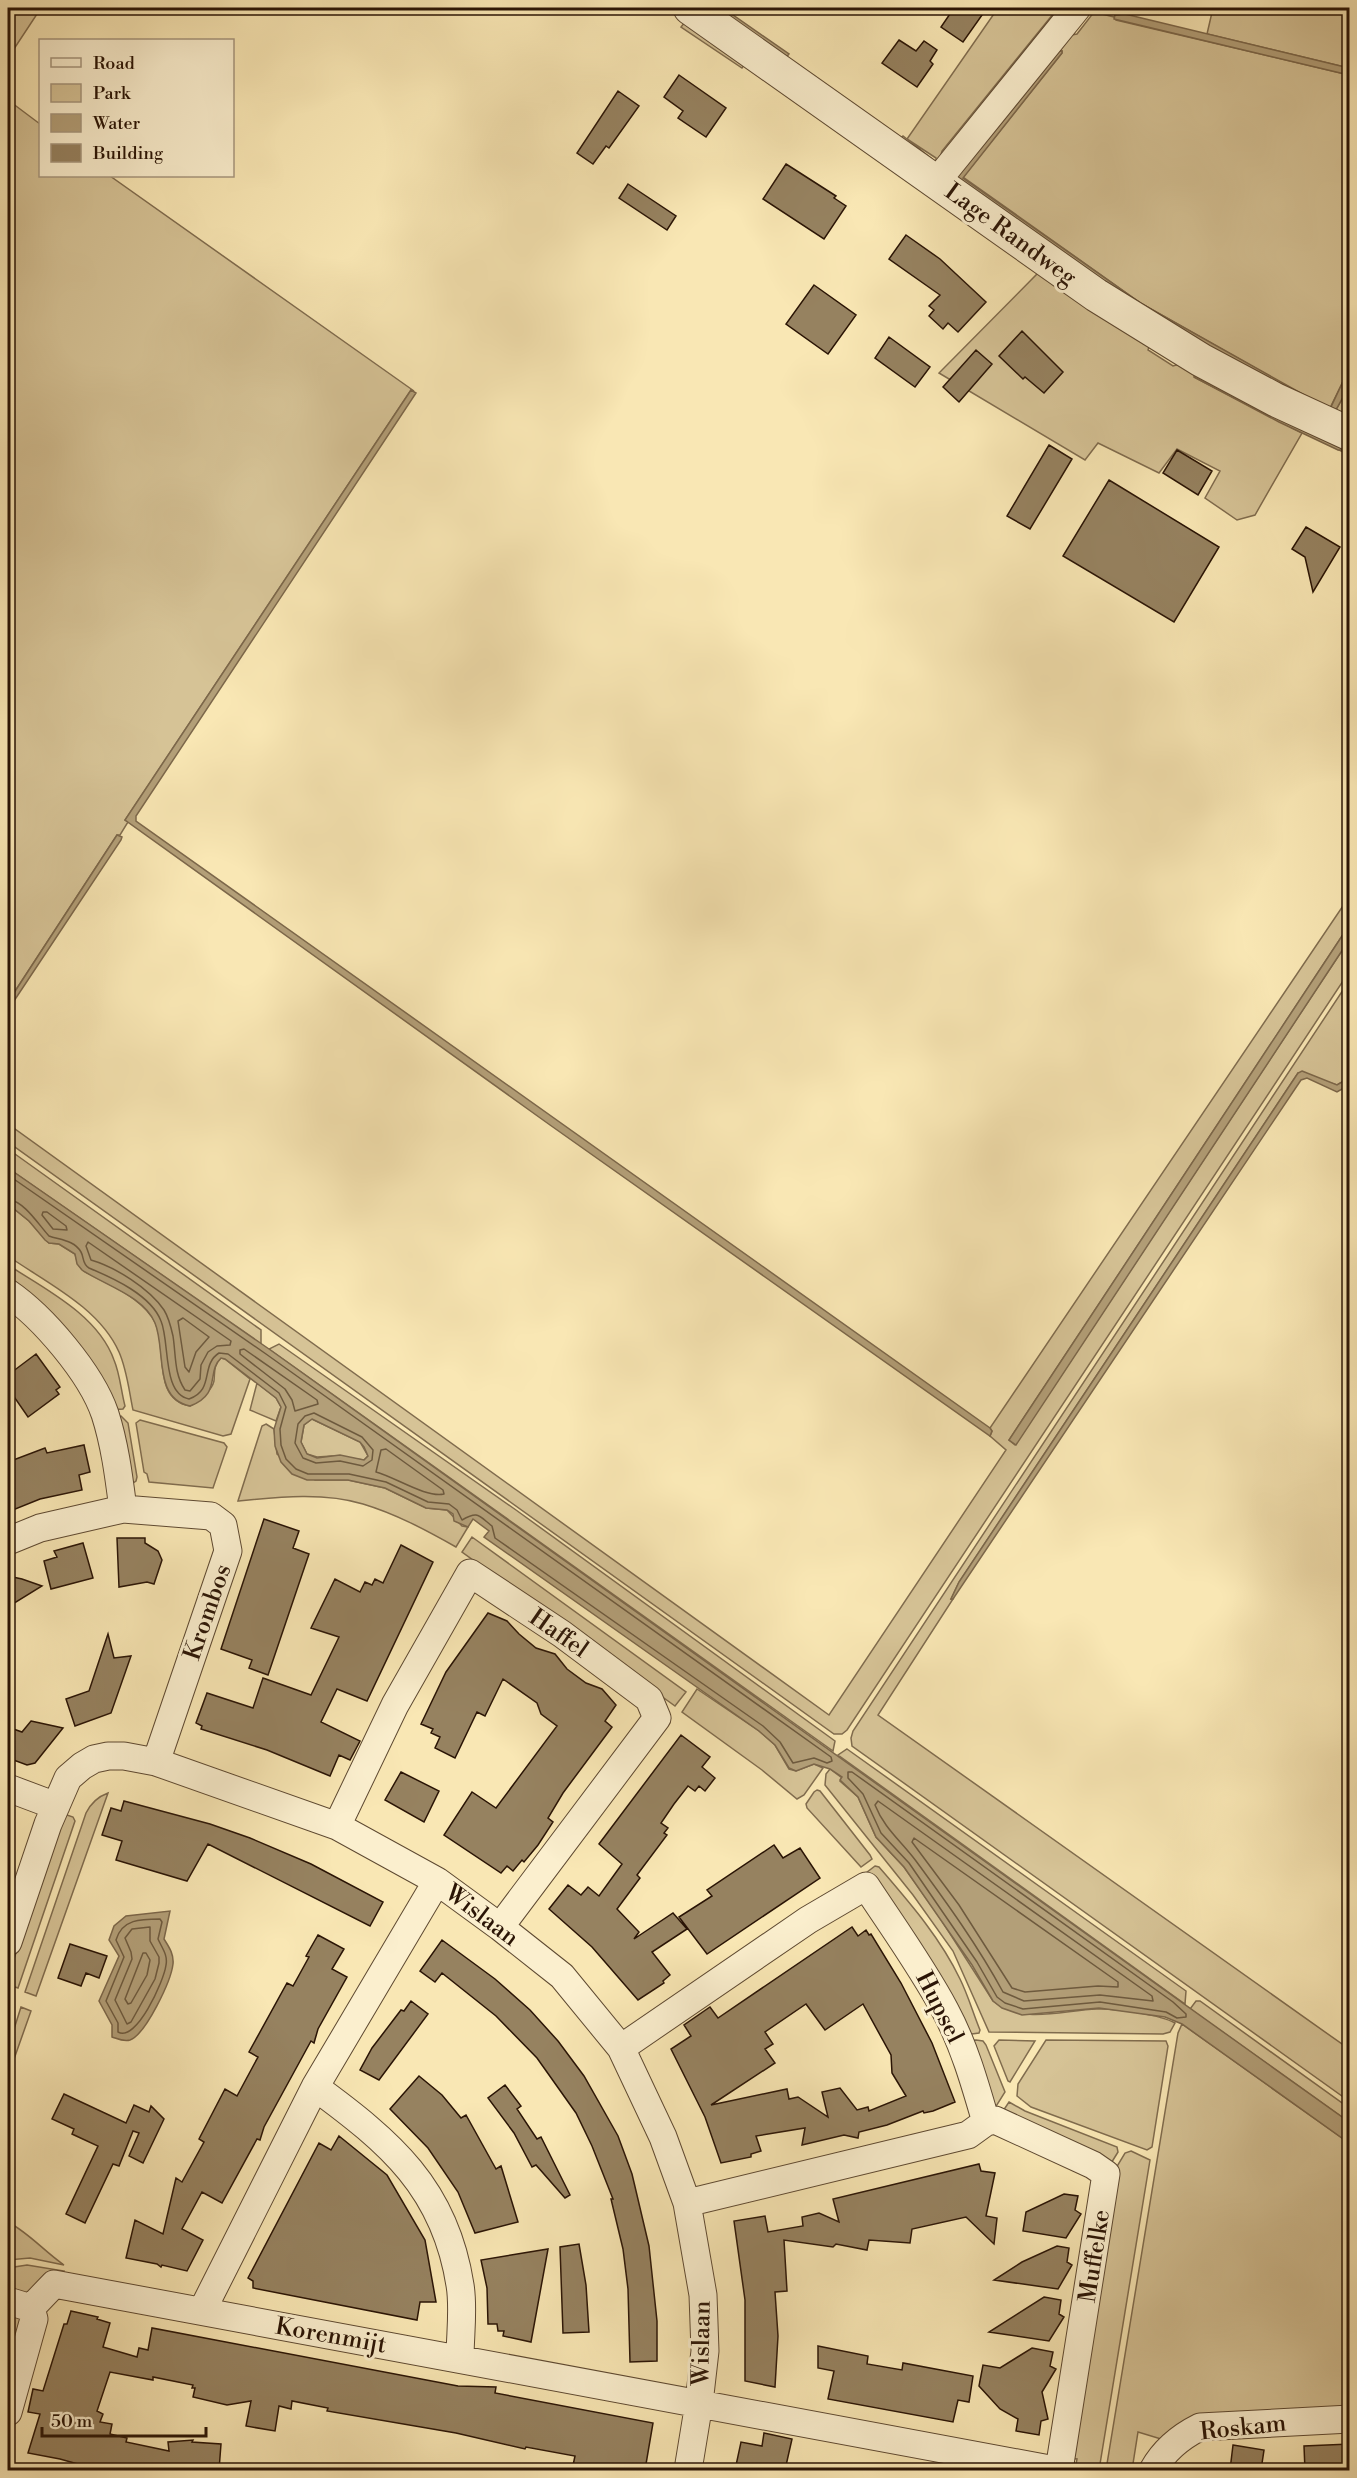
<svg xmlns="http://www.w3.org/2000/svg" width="1357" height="2478" font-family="'Libre Bodoni',serif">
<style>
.green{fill:#d6c396;stroke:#806c4e;stroke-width:1.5;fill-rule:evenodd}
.water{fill:#b39f78;stroke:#7c674a;stroke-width:1.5;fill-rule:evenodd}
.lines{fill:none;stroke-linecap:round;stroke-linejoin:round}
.shore{stroke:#6e5a3e;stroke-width:1.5}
.building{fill:#968260;stroke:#2a1405;stroke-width:1.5;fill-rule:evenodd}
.minor-casing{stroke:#5e4931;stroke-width:29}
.tertiary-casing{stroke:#5e4931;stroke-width:35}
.minor{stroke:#fbefce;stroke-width:27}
.tertiary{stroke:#fbefce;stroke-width:33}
.labels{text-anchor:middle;stroke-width:6;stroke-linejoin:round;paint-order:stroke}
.street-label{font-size:24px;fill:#2a1405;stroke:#fbefce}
</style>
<rect width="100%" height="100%" fill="#f9e7b4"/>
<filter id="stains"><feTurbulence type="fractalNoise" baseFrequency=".00333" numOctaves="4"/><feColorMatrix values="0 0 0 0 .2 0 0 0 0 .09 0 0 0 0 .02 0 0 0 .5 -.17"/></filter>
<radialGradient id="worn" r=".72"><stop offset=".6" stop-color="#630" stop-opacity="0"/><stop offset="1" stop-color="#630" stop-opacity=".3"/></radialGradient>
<path class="green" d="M8,8h33l-33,50z
M998,8h60l-116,143 -5,17 -37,-29 3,-3 33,26v-4l-29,-19z
M1083,8h14l-4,4h-4l-18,21v2l6,-1 17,-22 20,5 2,3 233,55v294l-19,39 3,3 4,-3 12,-22v29h-7l7,5v6c-43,-21 -88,-42 -130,-66 -92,-51 -176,-114 -262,-175l-4,-11 5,-12zM1058,51h4v2l-99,124 179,127 173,98 -11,-3 -75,-40 -79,-47 -192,-134v-4z
M1213,8h136v60l-142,-34z
M685,22l60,42 -3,4 -61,-41z
M8,100l32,24v52h70l304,215 -3,-1 -286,430 3,2 -8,13h-3l-109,167z
M1038,273l112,71 -2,6 25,16 7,-2 169,80v11l-155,-78 108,56 -47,82 -18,5 -32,-22 15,-27 -43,-22 -18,24 -61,-30 -13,17 -146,-87z
M1349,895v33l-5,5 -335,507 6,5 334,-505v32l-502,758 -5,4h-8l-826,-592v-18l821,591 177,-265 -16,-14 2,-5 -2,-3 357,-528v-4z
M1349,981v97l-12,7 -39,-12 -339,509 -8,17h2l-75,116 471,334v52l-497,-355 -1,-8 2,-7z
M8,1149l253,181v14l-253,-176z
M8,1204l21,17 20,22 10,1 16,10c2,7 4,16 12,19 22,11 50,23 65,44 18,25 -3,82 38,89 9,-4 22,-16 24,-25 1,-9 -1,-15 7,-23l4,1 25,20 -19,55 -8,2 -90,-26c-4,-19 -6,-40 -14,-58 -20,-45 -74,-70 -111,-96z
M8,1265c37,24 90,50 106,95 6,14 7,31 11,46l-2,3 -13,1 -102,-128z
M279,1344l237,166 319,231 -2,10 -564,-402z
M257,1383l19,15 5,9 -5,14 -26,-11z
M121,1416l7,7 9,54 -1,4 -3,2 -17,-66z
M312,1419l48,23 8,14 -4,4 -32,-4 -15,1 -10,-3 -6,-12 3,-17z
M140,1420l84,23 3,4 -14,41 -64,-6 -2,-8 -3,-2 -8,-49z
M266,1424l8,5 3,25 38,26h33l37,8 41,20 21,2 15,16 6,1 -12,20c-30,-17 -60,-33 -93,-43 -39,-12 -85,-7 -125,-3l24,-75z
M472,1537l214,155 -11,14 -213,-154z
M697,1689l62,42 16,14 14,24 7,2 18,-7 9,4 -19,27 -7,4 -35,-29 -80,-58z
M847,1749l339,242 -1,13 -347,-249z
M830,1769l12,9 -2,3 18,16 18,40 28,30 36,51 53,83c31,24 69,9 104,8 18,-1 64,6 78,14l-5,9 -7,2 -174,-2 -36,-81 -40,-56 -88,-110 1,-11z
M817,1790l3,1 50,64 2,4 -11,8 -54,-59 -1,-4 8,-12z
M108,1793l-72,203 -11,-4 61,-179c5,-10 11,-16 22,-20z
M64,1814l9,3 2,4 -57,167 -9,-3 -1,-9z
M875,1866l4,1c30,35 61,70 81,112 8,16 13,34 20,51l-1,3 -15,2 -98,-162z
M1196,2001h4l149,107v14l-159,-113z
M21,2007l10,4 -23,65v-28z
M1182,2024l167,119v264l-188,32 -23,-7 -6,38h-26l72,-437z
M976,2040l7,1 3,4 19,47 -10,16 -29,-67z
M999,2040l36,1 -25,41 -2,-1 -14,-35z
M1046,2040l120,1 2,5 -16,101 -5,3 -116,-43 -14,-11 1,-12z
M1009,2102l16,9 92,36 1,5 -8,13 -109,-51z
M1131,2151l19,9 -51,310h-24l2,-11 -8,-1 47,-290 9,-15z
M8,2222c21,11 37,30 56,43l-34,-7 -22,2z
M27,2265l37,6 -2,4 -33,19 -21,-3v-23z
M8,2306l14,11 -14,69z"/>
<path class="water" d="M713,8h10l66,46 -4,5z
M1125,14l224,54v7l-235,-56 1,-4z
M1058,51h4v2l-99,125 179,126 173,97 -86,-42 -105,-64 -167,-118z
M1349,369v17l-12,22 -2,2 -5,-1z
M1194,373l148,75 1,2h-5l-59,-28 -85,-45z
M411,390l5,3 -280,423v5l854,607 2,3 -2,5 -440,-311 -425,-305z
M1349,769l1,126 -1,2 -4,-4z
M117,835l5,2 -1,3 -113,170v-8z
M1349,928v12l-333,505 -7,-5 335,-507z
M1302,1071l35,14 12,-7v7l-12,7 -30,-14 -6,2 -348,519h-2l8,-17 339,-509z
M8,1168l261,181 1080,773v21l-167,-119 -17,-7 -66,-9 -77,7 -20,-7 -9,-7 -21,-36 -68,-98 -28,-30 -18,-40 -18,-17 2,-3 -12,-8 -16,-5 -18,7 -7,-3 -14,-23 -16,-14 -275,-194 5,-6 -16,-12 -5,8 -14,-6 -1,-7 -6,-4 -21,-2 -41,-20 -37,-8h-41l-15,-6 -11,-12 -6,-16 -1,-17 7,-22 -5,-9 -51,-39 -4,-1c-15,14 1,36 -31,48 -37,-7 -24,-57 -35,-83 -11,-27 -51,-38 -73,-53l-5,-6 -2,-10 -16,-10 -10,-1 -4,-3 -16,-19 -21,-17zM312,1419l48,23 4,5 4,9 -4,4 -24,-5 -23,3 -10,-4 -6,-12 3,-17z
M170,1911l-6,28c5,8 10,15 9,25 -2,17 -27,70 -43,76 -6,2 -12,-1 -18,-3v-12l-13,-24 20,-45 -10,-16 5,-14 12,-10z"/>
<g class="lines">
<path class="shore" d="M8,1175l258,179 565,403 1,4 -5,2 -13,-5 -21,5 -13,-21 -17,-16 -268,-188 -3,-12c-14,-11 -14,-15 -30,-6l-5,-10 -8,-6 -21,-2 -42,-20 -37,-8h-41l-12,-5 -10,-10 -5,-14 -1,-16 6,-22 -7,-14 -51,-39 -9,-1c-19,12 -4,37 -30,46 -27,-5 -19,-57 -28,-78 -10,-26 -48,-43 -72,-53 -7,-4 -5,-11 -8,-16 -7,-12 -21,-12 -32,-16 -11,-12 -24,-34 -41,-37
M47,1212l19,14 1,4 -14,-1 -11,-14 1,-3z
M88,1242l143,99 -1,4 -13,1 -9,6 -7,13 -1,14 -10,12 -5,-1c-11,-16 -9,-35 -12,-54 -2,-9 -4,-18 -9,-26 -15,-22 -49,-43 -73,-50l-5,-14z
M183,1318l26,19 -13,15 -7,20 -4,-5 -7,-46z
M244,1349l73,51 1,4 -23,7 -3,-11 -7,-11 -45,-35v-4z
M314,1413l48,24 11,13 -1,10 -9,6 -23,-5 -24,2 -13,-5 -8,-15 3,-19 7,-8z
M386,1449l57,41 1,4c-18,4 -49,-17 -68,-22l5,-22z
M848,1772h4l321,230 13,12v3l-9,1 -11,-6 -66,-10 -77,7 -18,-6 -8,-6 -20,-35 -68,-99 -28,-30 -18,-39 -15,-16z
M878,1801l274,195 1,5 -53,-6 -76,6 -21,-9c-25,-46 -56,-89 -87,-131 -15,-20 -32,-33 -41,-56z
M914,1838l204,144v5l-20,-1 -73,6 -13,-4 -53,-83 -47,-63z
M160,1919l2,3 -4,17c4,9 10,16 8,26 -2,16 -30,78 -48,67v-9l-12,-22 18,-44 -8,-17c6,-21 25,-21 44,-21z
M150,1927v14l9,16v6l-4,16 -24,43 -4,2 -12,-24 17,-41 -1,-7 -6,-14 7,-9z
M143,1953h3l4,7 -3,15 -16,28 -3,1 -3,-5z"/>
</g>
<path class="building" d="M954,8h33l-24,34 -22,-15z
M899,40l17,11 8,-10 13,9 -7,11 3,3 -16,23 -35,-24z
M679,75l47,33 -20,29 -28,-19 5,-7 -19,-14z
M618,91l21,15 -30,42 -3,-2 -13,18 -16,-11z
M786,164l50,32 -2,2 12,8 -22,33 -61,-40z
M628,184l48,32 -9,14 -48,-32z
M906,235l34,24 46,43 -28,30 -10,-9 -5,6 -14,-13 5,-6 -5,-4 11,-11 -51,-36z
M814,285l42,30 -28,39 -42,-30z
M1022,331l41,41 -19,21 -19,-16 -2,2 -24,-23z
M889,337l41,30 -15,20 -40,-29z
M976,350l16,14 -33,38 -16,-15z
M1049,445l23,14 -42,70 -23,-13z
M1177,450l35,21 -14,24 -35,-22z
M1109,480l110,67 -45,75 -111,-66z
M1306,527l34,20 -27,45 -8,-35 -13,-8z
M36,1354l24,33 -4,3 3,4 -31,23 -20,-29v-13z
M84,1445l6,27 -11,3 3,15 -42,9 -32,13v-50l37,-14 2,5z
M264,1519l35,12 -6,17 16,6 -41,121 -19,-7 3,-8 -31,-11z
M117,1538h28v5l13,8 4,9 -8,24 -7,-2 -28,5z
M83,1543l10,35 -42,11 -7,-28 13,-4 -3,-6z
M401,1545l32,17 -66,139 -30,-12 -16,33 39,19 -10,19 -11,-5 -9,21 -63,-26 -66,-21 1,-3 -6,-3 11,-30 46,15 10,-30 48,17 28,-58 -28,-9 24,-49 25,13 5,-10 7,3 3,-6 8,4z
M8,1576l14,3 20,7 -34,21z
M488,1613l19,8 12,13 17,14 19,6 12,15 19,14 16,6 14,16 -11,16 7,6 -49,66 -15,25 5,4 -15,23 -14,17 -2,-2 -9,11 -6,-5 -6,7 -57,-38 28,-43 24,16 61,-82 -16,-12 -4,-11 -34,-24 -18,37 -8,-4 -22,46 -20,-10 5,-11 -9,-4 2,-4 -12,-5 25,-52z
M108,1634l6,24 17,-2 -20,57 -36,13 -9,-27 23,-8z
M31,1721l32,7 -28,35 -8,2 -19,-7v-31l14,5z
M681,1735l29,22 -8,10 13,11 -10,13 -6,-5 -4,5 -7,-5 -14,18 -13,19 7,5 -4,5 3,2 -30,40 3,3 -23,31 22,23 -5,7 39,-26 14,16 -35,23 18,23 -7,6 1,2 -26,17 -46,-53 -43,-38 19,-24 13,10 7,-8 11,9 23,-32 -23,-20z
M401,1772l38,19 -15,31 -39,-22z
M124,1801l86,23 40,14 61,26 72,38 -13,24 -162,-82 -21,37 -71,-21 6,-19 -20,-6 9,-27 10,3z
M774,1845l9,13 17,-10 20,30 -113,76 -28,-37 33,-21 -5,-6z
M852,1927l6,9 8,-6 3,5 2,-1 30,49 31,60 23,59 -22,9 -9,2 -1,-2 -36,14 -28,7 -1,6 -14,-3 -42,10 3,-17 -49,8 5,15 -10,3v3l-30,6 -16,-46 -34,-68 20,-13 -7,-11 26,-18 8,11zM806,2004l19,26 38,-26 28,51 1,18 14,23 -37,15 -1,-4 -11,3 -17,-22 -18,4 6,25 -30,-20 -9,2 -2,-10 -76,16 64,-42 -10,-14 8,-5 -8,-12z
M318,1935l26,14 -12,20 15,8 -29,52 -4,14 -3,-2 -47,86 -4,13 -3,-1 -35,64 -20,-11 -20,37 21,11 -16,31 -25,-6 -1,2 -4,-3 -31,-6 9,-38 28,14 13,-56 6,4 22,-40 -5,-3 26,-50 12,7 21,-39 -9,-5 38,-69 6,3 16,-29 -3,-1z
M442,1940l53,39 35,31 28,31 26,35 34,60 14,38 17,72 8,75v40l-27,1 -2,-73 -5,-40 -12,-50h2l-21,-53 -16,-33 -39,-55 -41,-42 -54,-43 -7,9 -15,-11z
M70,1944l37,12 -8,22 -13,-5 -5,13 -23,-8z
M411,2001l17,13 -49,66 -19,-10 12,-22 29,-38 3,1z
M419,2076l23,19 19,23 5,-3 30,54 5,-3 17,56 -43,11 -17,-41 -30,-44 -38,-39z
M505,2085l16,21 -4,3 20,30 4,-2 29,58 -5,3 -29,-33 -4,2 -18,-34 -26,-35z
M64,2094l62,29 8,-18 15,7 2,-6 13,13 -21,44 -14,-7 10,-23 -6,-2 -14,35 -6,-2 -28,59 -19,-9 32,-68 -26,-12 2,-5 -22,-10z
M339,2136l48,39 38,65 11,62h-16l-3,18 -164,-32v-7l-5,-3 71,-135 12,7z
M979,2164l2,7 14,2 -9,43 11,2 -3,26 -28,-27 -54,12 -2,14 -41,-3 -2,10 -31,-6 -3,3 -49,-7 3,51 -12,1 3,44 -3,51 -30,-6v-81l-11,-79 31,-5 3,16 35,-6 -1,-9 17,-4 20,9 -6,-23z
M1064,2194l14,2 -3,14 6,4 -15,24 -43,-7 3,-19z
M579,2244l7,41 3,47 -26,1 -3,-86z
M1057,2246l12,2 -2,14 5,3 -14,24 -64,-9 28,-18z
M548,2249l-17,93 -28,-6 1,-5h-6l-1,-7h-9l-1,-36 -6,-28z
M1044,2297l17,3 -2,14 5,3 -15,24 -60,-9z
M71,2311l27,6 -1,2 13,4 -7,24 34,10 2,-9 9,2 4,-22 306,58 38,1 -1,6 158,30 -8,47h-73l3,-14 -49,-9 -1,2 -69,-16 -129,-22 1,-3 -36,-7 -1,8 -12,-3 -4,25 -29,-5 5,-25 -24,4 -34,-8 2,-9h-3l1,-3 -40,-8v3l-43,-8 -13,39 6,3 -3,8 12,2 -2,10 17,4 -1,4 43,9 -1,-9 25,-2 -1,2 29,2 -2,26h-120l-39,-11 -32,-6 12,-39 -12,-2 5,-23 10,2 21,-67h3z
M818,2346l50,10 -1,8 35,6 1,-7 70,13 -4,26 -11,-2 -5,22 -125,-23 6,-28 -16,-3z
M1032,2348l21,4 -3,14 6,3 -14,23 6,27 -7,2 -2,14 -23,-4 2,-12 -18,-10 -21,-23 4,-21 17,3z
M764,2433l28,6 -7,31h-50l6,-28 21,4z
M1350,2444v26h-45l-1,-24z
M1233,2445l31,5 -3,20h-31z"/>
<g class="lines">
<defs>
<path id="minor" d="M937,181l140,-173
M8,1293c35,24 83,80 97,121 10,31 14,64 18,95
M8,1541l32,-13 83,-19 88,7 12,9 5,26 -72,211
M8,1788l48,18
M337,1826l58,-121 75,-132 92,61 87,65 8,19 -157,209
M8,1942l40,-118 20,-46 14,-12 12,-7 14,-3h16l32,6 181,64 100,55 63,46 62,49 59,72 42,89 24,66 16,92 2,56 -6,52 -11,67
M621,2048l187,-128 58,-34c27,41 56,81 79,124 19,35 30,74 41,112
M315,2087c75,55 130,101 145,198 4,23 0,50 0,74
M687,2203l281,-68 18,-13 9,-2 98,45 13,9 -47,296
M8,2301l23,7
M31,2308l23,-24 1001,186
M202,2311l113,-224 122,-206
M8,2412l26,-93 -3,-11
M1153,2470c11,-20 27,-33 47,-43l150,-8"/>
<path id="tertiary" d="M690,8l406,287 105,65 75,40 74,34"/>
</defs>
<use href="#minor" class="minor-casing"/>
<use href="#tertiary" class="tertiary-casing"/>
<use href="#minor" class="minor"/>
<use href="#tertiary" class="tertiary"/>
</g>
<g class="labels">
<g class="street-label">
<text transform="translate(1011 234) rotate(36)" y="8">Lage Randweg</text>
<text transform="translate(207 1612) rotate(-71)" y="8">Krombos</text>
<text transform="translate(559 1633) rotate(35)" y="8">Haffel</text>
<text transform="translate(482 1915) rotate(37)" y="8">Wislaan</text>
<text transform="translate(940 2007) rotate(63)" y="8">Hupsel</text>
<text transform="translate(1094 2256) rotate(-81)" y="8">Muffelke</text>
<text transform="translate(331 2335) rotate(10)" y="8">Korenmijt</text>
<text transform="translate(701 2343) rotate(-89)" y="8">Wislaan</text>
<text transform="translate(1243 2427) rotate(-6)" y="8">Roskam</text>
</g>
</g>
<rect width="1357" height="2478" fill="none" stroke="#f9e7b4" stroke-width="30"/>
<rect x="9" y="9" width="1339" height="2460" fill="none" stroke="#2a1405" stroke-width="3"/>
<rect x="15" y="15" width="1327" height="2448" fill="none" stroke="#2a1405" stroke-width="1.5"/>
<rect x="39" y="39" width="195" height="138" fill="#fbefce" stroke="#a7977e" stroke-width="1.5"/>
<rect x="51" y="58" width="30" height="9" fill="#fbefce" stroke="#a7977e" stroke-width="1.5"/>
<text x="93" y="69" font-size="18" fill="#2a1405">Road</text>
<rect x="51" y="84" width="30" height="18" fill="#d6c396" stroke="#a7977e" stroke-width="1.5"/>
<text x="93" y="99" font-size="18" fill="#2a1405">Park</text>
<rect x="51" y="114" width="30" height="18" fill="#b39f78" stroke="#a7977e" stroke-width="1.5"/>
<text x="93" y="129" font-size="18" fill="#2a1405">Water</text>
<rect x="51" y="144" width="30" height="18" fill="#968260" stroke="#a7977e" stroke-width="1.5"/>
<text x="93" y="159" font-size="18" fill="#2a1405">Building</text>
<path d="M42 2427v9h164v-9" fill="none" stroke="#2a1405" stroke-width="3"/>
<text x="51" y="2427" font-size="18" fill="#2a1405" stroke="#fbefce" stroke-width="4.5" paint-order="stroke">50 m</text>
<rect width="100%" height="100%" filter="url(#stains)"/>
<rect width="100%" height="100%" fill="url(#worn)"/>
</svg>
